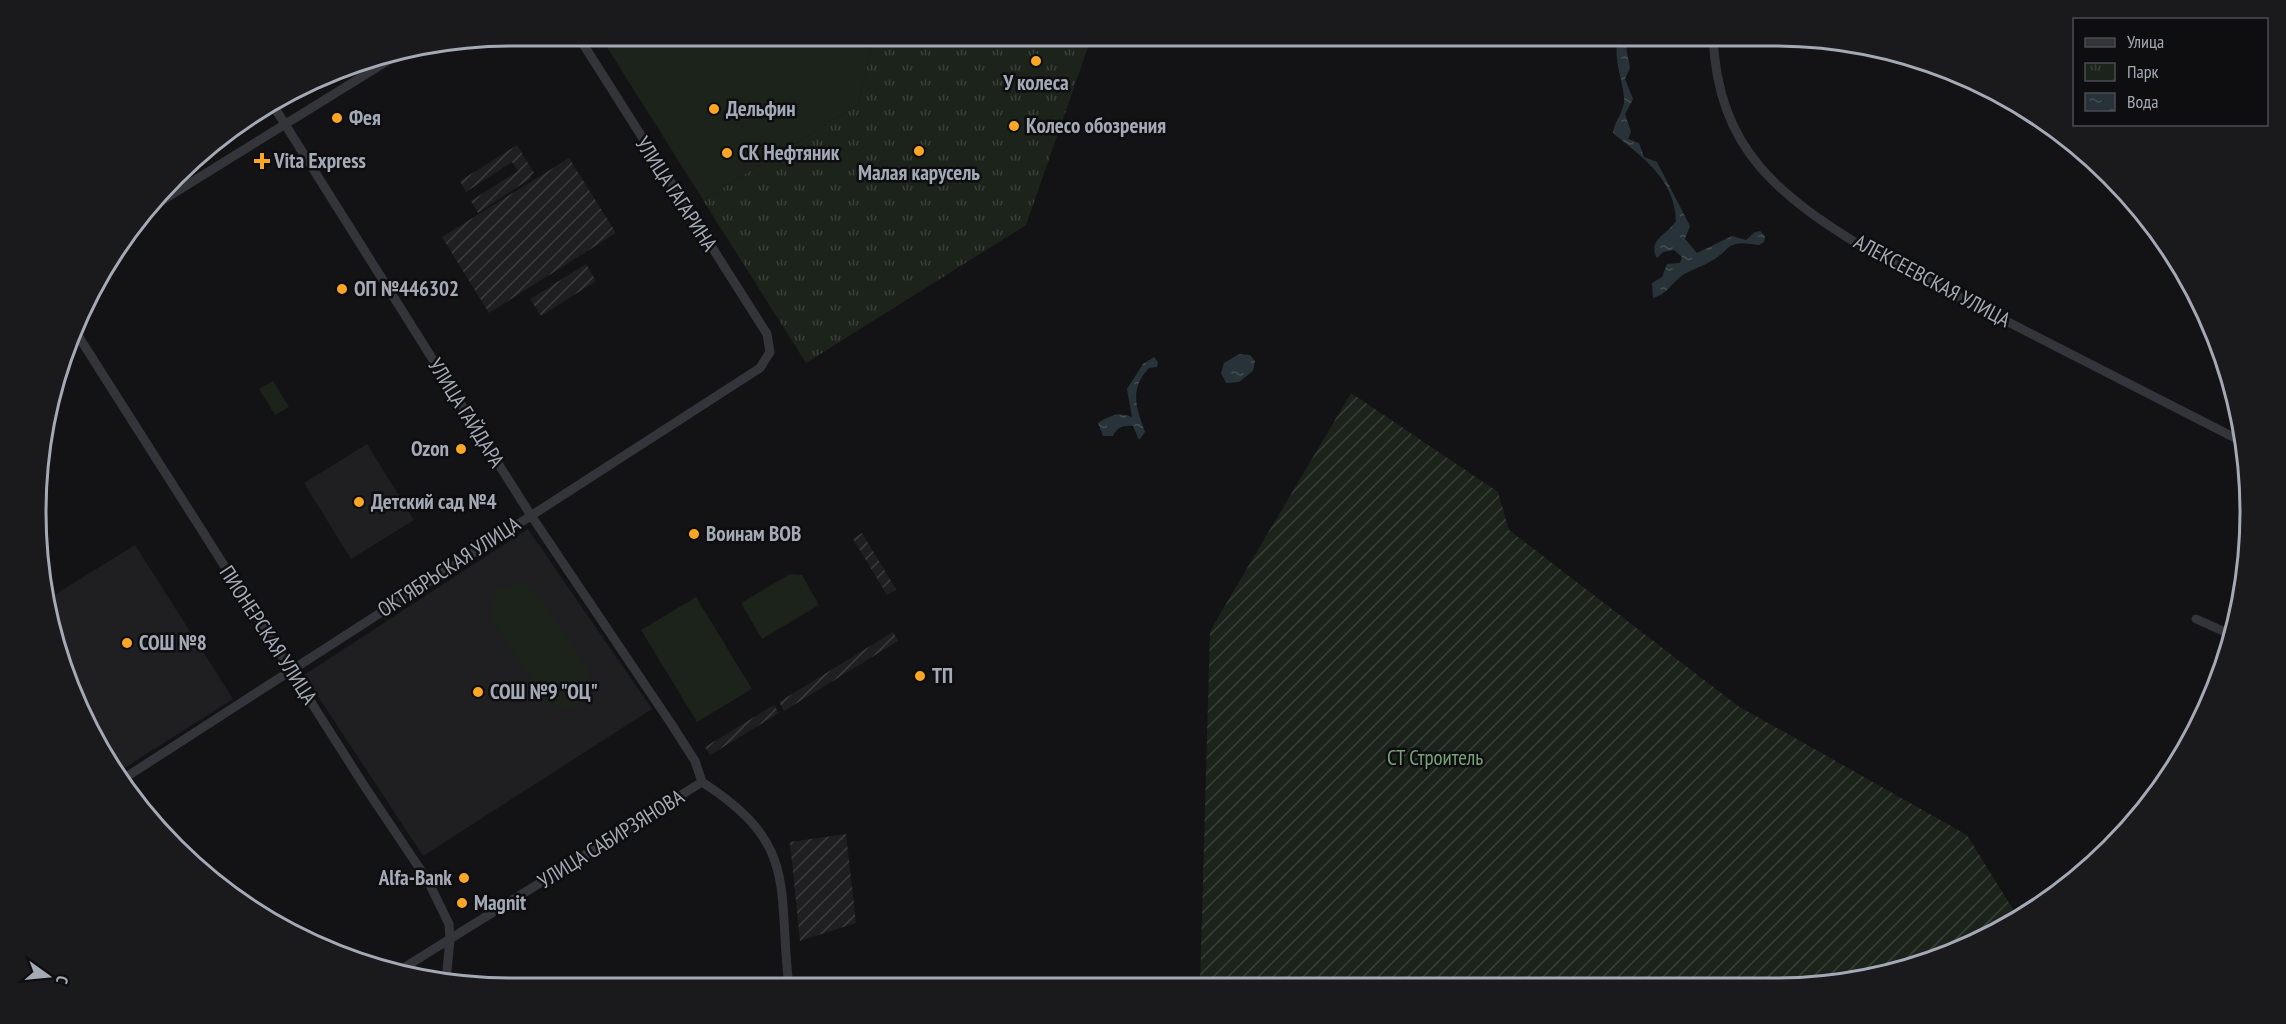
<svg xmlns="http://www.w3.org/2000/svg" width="2286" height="1024" font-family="'PT Sans Narrow',sans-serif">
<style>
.built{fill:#1f1f22}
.industrial{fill:url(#industrial-furrows)}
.grass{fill:#1b231b}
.park{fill:url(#park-tufts)}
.garden{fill:url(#garden-furrows)}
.water{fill:url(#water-ripples)}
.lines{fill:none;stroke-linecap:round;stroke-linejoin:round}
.minor{stroke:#34353a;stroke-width:9}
.poi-dot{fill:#fca624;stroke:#0e0e10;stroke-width:2}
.labels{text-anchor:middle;stroke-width:5;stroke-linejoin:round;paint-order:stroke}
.poi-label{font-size:21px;font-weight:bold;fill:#a3aab6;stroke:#0e0e10;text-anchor:start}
.street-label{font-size:21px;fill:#a3aab6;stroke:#0e0e10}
.park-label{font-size:21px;fill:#79a279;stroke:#0e0e10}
.rim{fill:none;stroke:#a3aab6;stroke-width:3}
</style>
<defs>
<pattern id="industrial-furrows" width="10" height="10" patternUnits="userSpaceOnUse" patternTransform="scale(1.5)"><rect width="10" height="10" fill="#1f1f22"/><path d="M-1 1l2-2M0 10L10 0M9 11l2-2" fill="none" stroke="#3c3d40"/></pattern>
<pattern id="park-tufts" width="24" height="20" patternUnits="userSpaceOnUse" patternTransform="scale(1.5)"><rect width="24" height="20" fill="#1b231b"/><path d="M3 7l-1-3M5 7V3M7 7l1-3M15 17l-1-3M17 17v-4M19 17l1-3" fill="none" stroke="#39403a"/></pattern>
<pattern id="garden-furrows" width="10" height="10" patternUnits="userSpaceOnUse" patternTransform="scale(1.5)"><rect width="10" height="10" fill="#1b231b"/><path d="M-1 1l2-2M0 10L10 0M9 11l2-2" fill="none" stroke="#39403a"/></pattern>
<pattern id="water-ripples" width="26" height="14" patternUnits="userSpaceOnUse" patternTransform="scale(1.5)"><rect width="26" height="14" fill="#283339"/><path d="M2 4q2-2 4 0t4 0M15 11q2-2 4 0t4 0" fill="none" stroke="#444e53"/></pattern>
</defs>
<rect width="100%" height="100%" fill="#131315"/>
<path class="built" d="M367,444l47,76 -63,39 -47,-76z
M528,529l124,180 -229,147 -119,-181z
M135,545l98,154 -115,73 -18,-22 -39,-85 -15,-65z"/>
<path class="industrial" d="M517,145l17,28 -4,3 1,2 -53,35 -7,-12 47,-30 -6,-9 -46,30 -6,-11z
M569,158l47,75 -127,80 -47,-76z
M586,264l10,17 -55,35 -11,-17z
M862,533l34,56 -9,6 -34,-56z
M893,632l5,9 -114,70 -5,-9z
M774,705l5,8 -69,42 -5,-8z
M846,834l10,89 -56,18 -10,-99z"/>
<path class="grass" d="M600,36h274l-16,69 -155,95z
M273,381l16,26 -14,8 -16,-26z
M790,574l12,1 17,30 -57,34 -21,-36z
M518,583l9,2 12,11 49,73 3,16 -2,8 -11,12 -16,4 -16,-7 -53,-80 -3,-18 4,-9 6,-7z
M696,597l56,92 -55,33 -56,-92z"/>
<path class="park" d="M874,36h218l-66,189 -220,138 -103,-163 155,-95z"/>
<path class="garden" d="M1351,393l147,99 11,38 229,176 229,129 50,81 -61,36 -120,32 -636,2 10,-355z"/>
<path class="water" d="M1619,36h17l-10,11 4,21 -5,11 8,20 -8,15 6,18 -3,7 11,4 5,14 13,5 33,64 -5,13 12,14 35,-17 14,4 9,-8 5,-1 5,5 -1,6 -5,3c-8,-1 -17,-3 -24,-1 -7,2 -9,7 -15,11 -12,11 -29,13 -41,23 -10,8 -12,16 -26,20l-1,-15 10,-6 5,-13 13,-1 2,-6 -8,-7 -11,2 -6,6c-10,-18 10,-23 19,-37 -1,-42 -34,-64 -63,-88 1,-12 13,-23 11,-36 -2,-20 -12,-41 -5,-61z
M1239,354l11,1 5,6 -2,10 -14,11 -13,1 -5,-10 3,-10z
M1154,357l4,5 -1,5 -8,1c-20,21 -13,39 -4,64l-6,8 -6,-14c-10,-1 -16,1 -20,10h-10l-5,-13c13,-8 20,-11 34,-6l-5,-28 16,-25z"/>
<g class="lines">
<path class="minor" d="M1713,36c5,115 66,160 158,216l372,190
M271,102l259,412 142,211 23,36 7,21
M158,203l239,-148
M77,334l288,453 63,94 21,43 1,15 -4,42
M2196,619l36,16
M123,779l637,-411 10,-16 -3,-18 -189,-298
M702,782c98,63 75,105 87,205
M397,972l305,-190"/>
</g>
<g class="poi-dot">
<circle cx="1036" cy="61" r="6"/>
<circle cx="714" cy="109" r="6"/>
<circle cx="337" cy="118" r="6"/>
<circle cx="1014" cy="126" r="6"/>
<circle cx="919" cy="151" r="6"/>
<circle cx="727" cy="153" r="6"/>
<path d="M259 152h6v6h6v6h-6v6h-6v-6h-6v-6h6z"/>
<circle cx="342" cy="289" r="6"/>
<circle cx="461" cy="449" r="6"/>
<circle cx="359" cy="502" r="6"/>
<circle cx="694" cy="534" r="6"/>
<circle cx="127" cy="643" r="6"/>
<circle cx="920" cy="676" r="6"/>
<circle cx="478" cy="692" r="6"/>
<circle cx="464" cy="878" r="6"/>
<circle cx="462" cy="903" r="6"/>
</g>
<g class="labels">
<g class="poi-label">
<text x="1036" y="90" text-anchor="middle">У колеса</text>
<text x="726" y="116">Дельфин</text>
<text x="349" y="125">Фея</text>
<text x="1026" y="133">Колесо обозрения</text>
<text x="739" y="160">СК Нефтяник</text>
<text x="274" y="168">Vita Express</text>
<text x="919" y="180" text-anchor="middle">Малая карусель</text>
<text x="354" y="296">ОП №446302</text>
<text x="449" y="456" text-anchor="end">Ozon</text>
<text x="371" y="509">Детский сад №4</text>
<text x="706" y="541">Воинам ВОВ</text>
<text x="139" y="650">СОШ №8</text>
<text x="932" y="683">ТП</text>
<text x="490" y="699">СОШ №9 "ОЦ"</text>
<text x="452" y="885" text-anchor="end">Alfa-Bank</text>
<text x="474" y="910">Magnit</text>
</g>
<g class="street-label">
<text transform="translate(676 194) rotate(57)" y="7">УЛИЦА ГАГАРИНА</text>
<text transform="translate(1932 281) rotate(28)" y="7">АЛЕКСЕЕВСКАЯ УЛИЦА</text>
<text transform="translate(466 413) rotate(58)" y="7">УЛИЦА ГАЙДАРА</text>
<text transform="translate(449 567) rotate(-33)" y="7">ОКТЯБРЬСКАЯ УЛИЦА</text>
<text transform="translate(268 635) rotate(57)" y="7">ПИОНЕРСКАЯ УЛИЦА</text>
<text transform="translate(611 839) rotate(-32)" y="7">УЛИЦА САБИРЗЯНОВА</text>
</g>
<g class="park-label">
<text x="1435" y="765">СТ Строитель</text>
</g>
</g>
<path d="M0 0H2286V1024H0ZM512 46H1774A466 466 0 0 1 2240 512V512A466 466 0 0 1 1774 978H512A466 466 0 0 1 46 512V512A466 466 0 0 1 512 46Z" fill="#1a1a1d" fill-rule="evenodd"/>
<path class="rim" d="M512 46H1774A466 466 0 0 1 2240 512V512A466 466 0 0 1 1774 978H512A466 466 0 0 1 46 512V512A466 466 0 0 1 512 46Z"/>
<rect x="2073" y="18" width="195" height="108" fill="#0e0e10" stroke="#4a4c52" stroke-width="1.5"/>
<rect x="2085" y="38" width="30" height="9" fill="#34353a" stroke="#4a4c52" stroke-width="1.5"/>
<text x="2127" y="48" font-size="18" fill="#a3aab6">Улица</text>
<rect x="2085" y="63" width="30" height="18" fill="url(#park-tufts)" stroke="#4a4c52" stroke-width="1.5"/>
<text x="2127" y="78" font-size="18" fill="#a3aab6">Парк</text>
<rect x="2085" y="93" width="30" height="18" fill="url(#water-ripples)" stroke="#4a4c52" stroke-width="1.5"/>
<text x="2127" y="108" font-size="18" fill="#a3aab6">Вода</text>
<g transform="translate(48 976) rotate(105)" stroke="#0e0e10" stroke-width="4.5" paint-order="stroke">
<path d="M0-4.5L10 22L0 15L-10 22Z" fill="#a3aab6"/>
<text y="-9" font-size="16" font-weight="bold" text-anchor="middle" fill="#a3aab6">С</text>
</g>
</svg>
